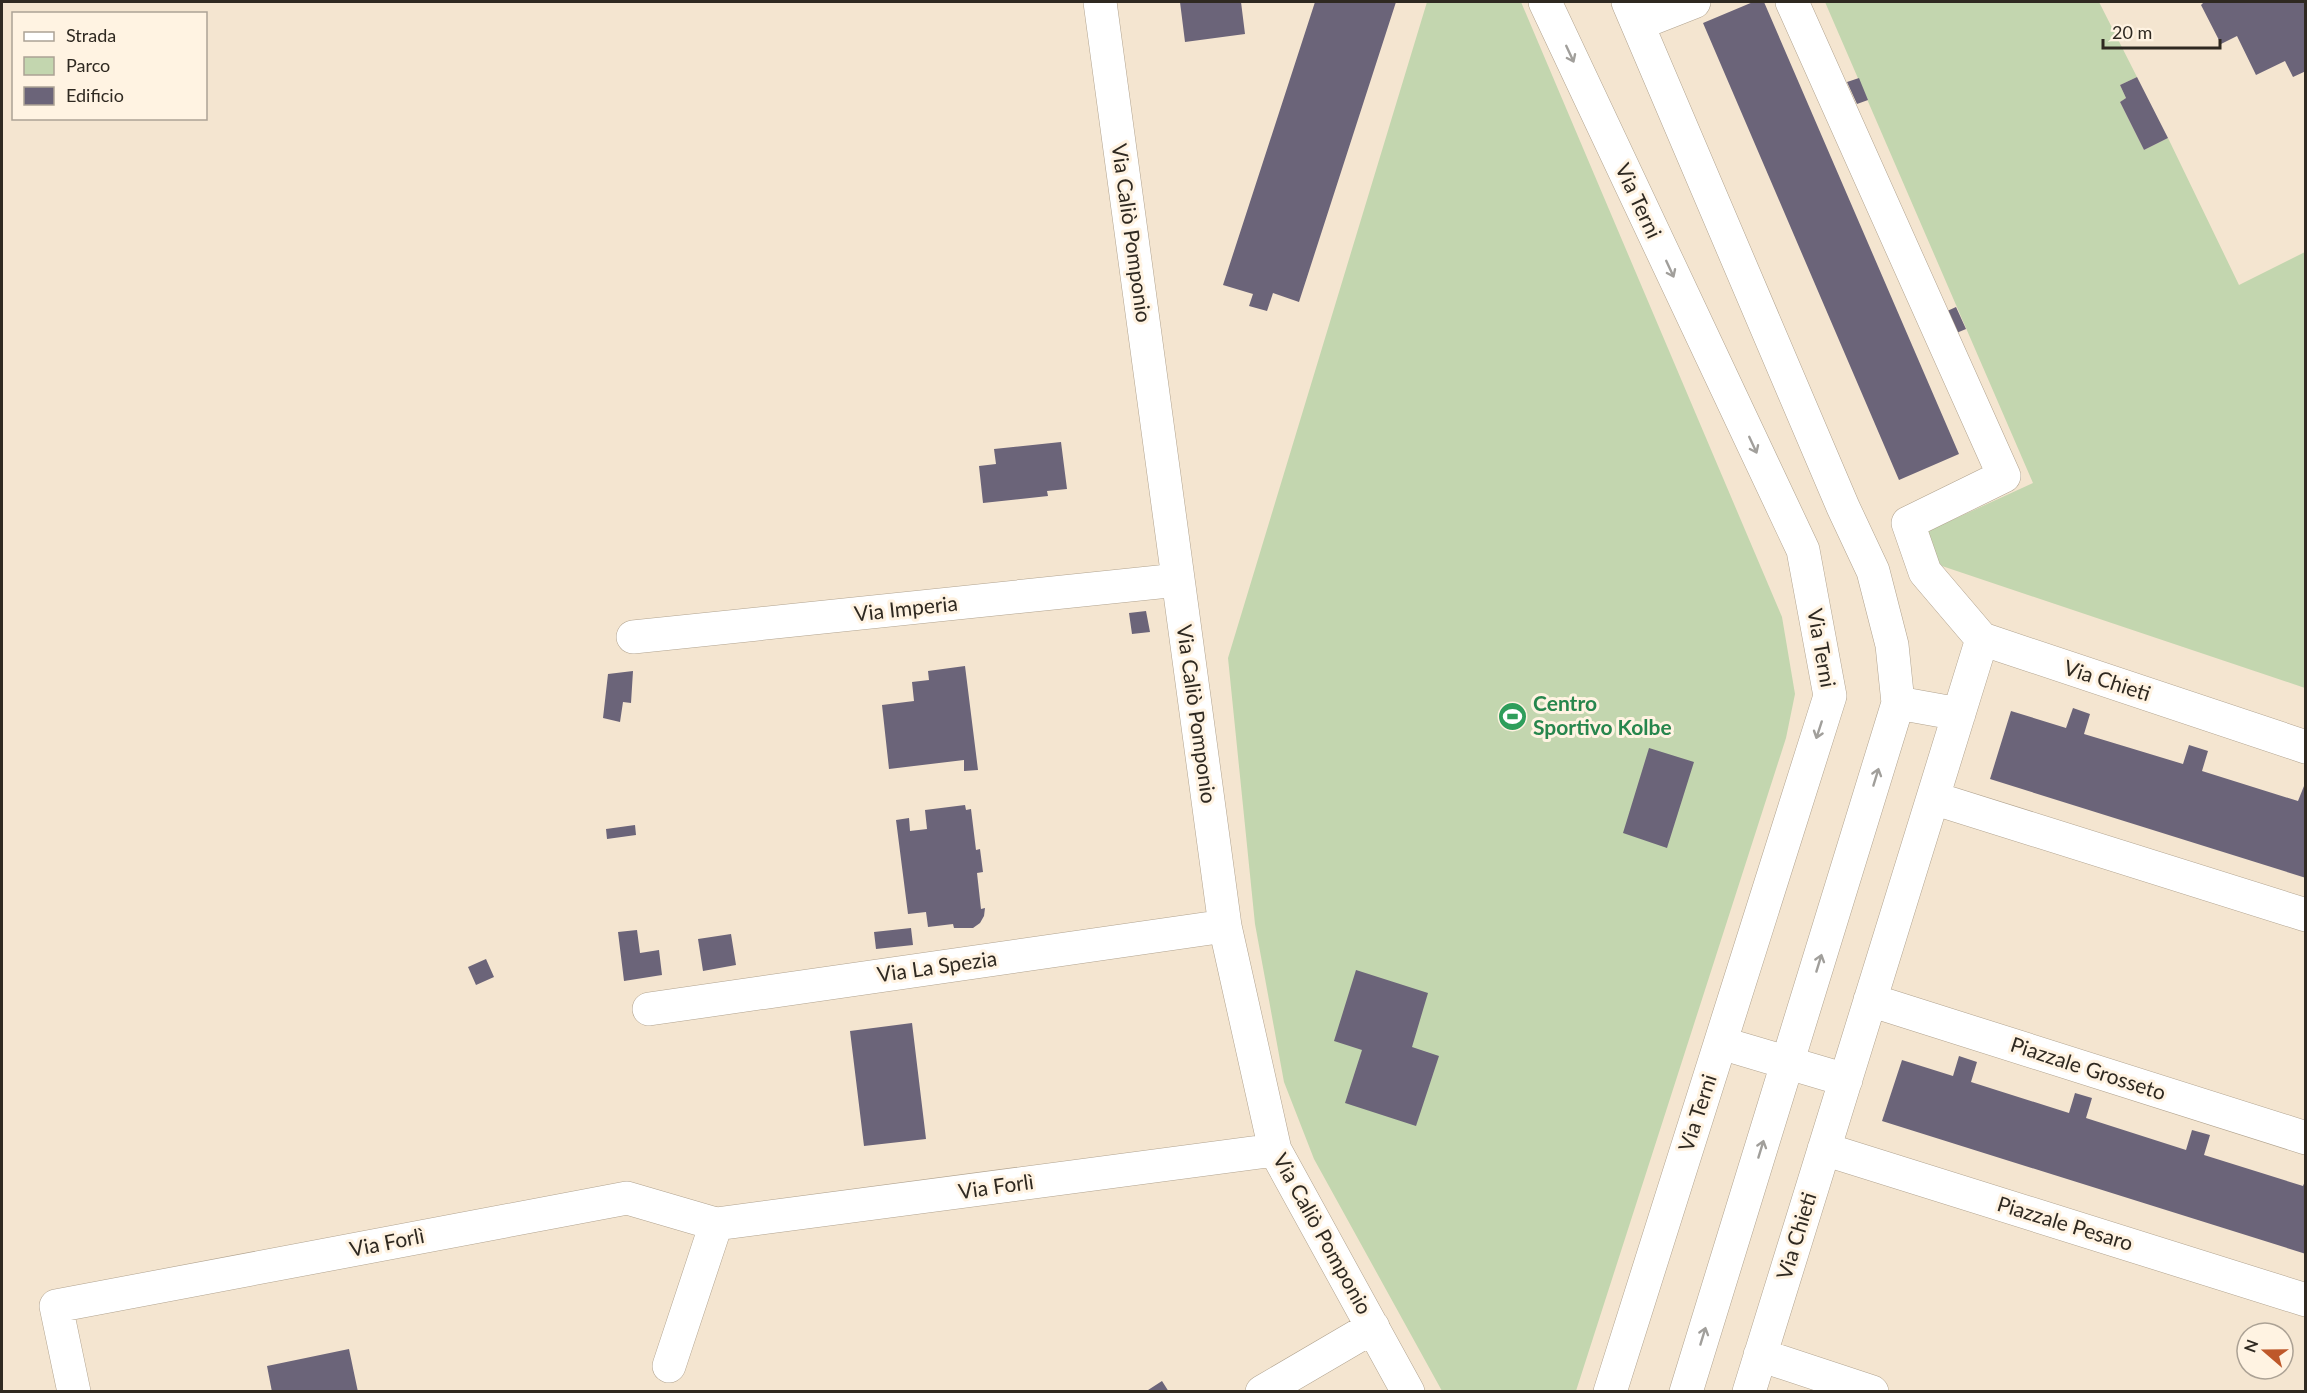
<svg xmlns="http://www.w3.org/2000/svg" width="2307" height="1393" font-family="Lato,sans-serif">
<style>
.green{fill:#c3d6af}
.building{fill:#6b6479}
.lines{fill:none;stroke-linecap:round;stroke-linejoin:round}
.minor-casing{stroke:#b1a38f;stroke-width:34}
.minor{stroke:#fff;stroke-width:33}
.oneway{stroke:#a19f9b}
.labels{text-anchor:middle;stroke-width:6;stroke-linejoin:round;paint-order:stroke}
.street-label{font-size:21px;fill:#2f2921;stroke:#fff3e2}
.leisure-label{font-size:21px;font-weight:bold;fill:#27864d;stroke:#fff3e2;text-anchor:start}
</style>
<rect width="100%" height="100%" fill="#f4e5d0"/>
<path class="green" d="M1427,2h94l261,615 13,77 -9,44 -210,653h-134l-128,-232 -30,-77 -29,-158 -27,-266z
M1825,2h274l38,75 -17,8 6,13 -6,4 24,48 24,-12 71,147 66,-33v436l-366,-123 -13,-33 107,-49z"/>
<path class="building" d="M1180,2h61l4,32 -60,8z
M1315,2h81l-97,300 -26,-9 -6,18 -18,-5 4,-12 -30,-9z
M1753,2h11l195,452 -60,26 -196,-457z
M2204,2h102v69l-13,6 -8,-16 -29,14 -19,-39 -16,8 -20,-39z
M2137,77l31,61 -24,12 -24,-48 6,-4 -6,-13z
M1859,78l9,22 -11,4 -10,-22z
M1956,307l10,22 -12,5 -9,-22z
M1061,442l6,47 -20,2 1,5 -65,7 -4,-37 17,-2 -2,-15z
M1146,611l4,21 -18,2 -3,-21z
M965,666l13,104 -14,1v-11l-75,9 -7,-64 32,-4 -2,-19 17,-2 -1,-9z
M633,671l-2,32 -8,-1 -3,20 -17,-4 5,-44z
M2073,708l17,6 -6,20 99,30 6,-19 19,6 -6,20 96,30 8,-20v97l-316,-99 21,-68 55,17z
M1649,748l45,14 -27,86 -44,-15z
M965,805l1,5 5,-1 5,41 4,-1 3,23 -6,1 4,36 4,-1 -1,8 -4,7 -7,5h-19l-1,-4 -25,3 -2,-15 -18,2 -12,-94 13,-2 1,13 17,-2 -2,-19z
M635,825l1,10 -29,4 -1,-10z
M911,928l2,17 -37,4 -2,-17z
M637,930l3,23 19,-3 3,25 -38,6 -6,-49z
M731,934l5,31 -33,6 -5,-32z
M486,959l8,18 -18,8 -8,-18z
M1356,970l72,23 -16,54 27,9 -23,70 -71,-23 17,-53 -28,-9z
M912,1023l14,116 -62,7 -14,-115z
M1959,1056l18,6 -6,20 98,31 6,-20 17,5 -6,20 100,32 6,-20 18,5 -6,20 99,31 3,-7v75l-424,-133 20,-61 51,16z
M349,1349l9,43h-86l-5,-26z
M1162,1381l7,11h-24z"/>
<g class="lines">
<defs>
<path id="minor" d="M1100,2l125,924 50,224 133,242
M1545,2l258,548 27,146 -220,696
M1628,2l215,505 30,64 19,74 6,58 -212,689
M1792,2l212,474 -96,47 17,49 57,67
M1638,24l56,-22
M633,637l545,-57
M1898,703l61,11
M1933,798l373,117
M1870,1000l436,138
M649,1009l576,-83
M1721,1043l125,37
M1824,1149l482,151
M1760,1355l112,37
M669,1366l47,-142
M74,1392l-18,-86 571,-108 89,26 559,-74
M1262,1392l111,-65
M1749,1392l233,-753 324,108"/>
</defs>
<use href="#minor" class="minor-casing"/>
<use href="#minor" class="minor"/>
</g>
<defs><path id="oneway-shaft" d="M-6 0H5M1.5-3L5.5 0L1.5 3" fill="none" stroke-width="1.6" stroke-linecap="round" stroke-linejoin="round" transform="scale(1.5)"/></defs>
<g class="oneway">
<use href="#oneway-shaft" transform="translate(1570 54) rotate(65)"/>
<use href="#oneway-shaft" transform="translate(1670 269) rotate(65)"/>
<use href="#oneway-shaft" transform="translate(1753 445) rotate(65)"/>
<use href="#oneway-shaft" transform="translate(1819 730) rotate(108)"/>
<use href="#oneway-shaft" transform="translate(1876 777) rotate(-73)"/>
<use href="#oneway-shaft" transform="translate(1819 963) rotate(-73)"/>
<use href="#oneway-shaft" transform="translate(1761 1149) rotate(-73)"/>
<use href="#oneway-shaft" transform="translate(1703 1336) rotate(-73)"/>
</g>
<defs>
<symbol id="stadium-disc" viewBox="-11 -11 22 22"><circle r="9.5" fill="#2e9e5b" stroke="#fff3e2"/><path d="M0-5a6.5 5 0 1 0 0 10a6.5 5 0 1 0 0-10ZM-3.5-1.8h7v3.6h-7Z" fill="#fff"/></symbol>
</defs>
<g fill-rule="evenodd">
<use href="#stadium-disc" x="1496" y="700" width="33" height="33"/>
</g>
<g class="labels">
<g class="street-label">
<text transform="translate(1638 201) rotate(65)" y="7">Via Terni</text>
<text transform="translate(1131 233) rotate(82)" y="7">Via Caliò Pomponio</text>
<text transform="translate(906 609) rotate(-6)" y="7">Via Imperia</text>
<text transform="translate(1821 648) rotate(80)" y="7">Via Terni</text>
<text transform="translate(2107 681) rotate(18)" y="7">Via Chieti</text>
<text transform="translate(1196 714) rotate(82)" y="7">Via Caliò Pomponio</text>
<text transform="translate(937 967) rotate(-8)" y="7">Via La Spezia</text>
<text transform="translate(2088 1069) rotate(18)" y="7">Piazzale Grosseto</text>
<text transform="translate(1698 1113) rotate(-72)" y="7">Via Terni</text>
<text transform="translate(996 1187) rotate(-8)" y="7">Via Forlì</text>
<text transform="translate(2065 1224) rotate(17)" y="7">Piazzale Pesaro</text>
<text transform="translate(1322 1234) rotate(61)" y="7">Via Caliò Pomponio</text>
<text transform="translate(1797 1236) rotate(-73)" y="7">Via Chieti</text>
<text transform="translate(387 1243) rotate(-11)" y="7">Via Forlì</text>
</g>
<g class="leisure-label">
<text x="1533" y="711">Centro<tspan x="1533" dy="24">Sportivo Kolbe</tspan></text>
</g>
</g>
<rect width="2307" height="1393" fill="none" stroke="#2f2921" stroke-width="6"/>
<rect x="12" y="12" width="195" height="108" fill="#fff3e2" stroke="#aca295" stroke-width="1.5"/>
<rect x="24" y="32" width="30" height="9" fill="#ffffff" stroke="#aca295" stroke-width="1.5"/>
<text x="66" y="42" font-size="18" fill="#2f2921">Strada</text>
<rect x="24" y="57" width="30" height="18" fill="#c3d6af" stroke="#aca295" stroke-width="1.5"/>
<text x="66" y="72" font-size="18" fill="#2f2921">Parco</text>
<rect x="24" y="87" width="30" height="18" fill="#6b6479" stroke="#aca295" stroke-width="1.5"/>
<text x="66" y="102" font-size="18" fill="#2f2921">Edificio</text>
<g transform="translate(2265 1351) rotate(290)"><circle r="28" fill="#fff3e2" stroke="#aca295" stroke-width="1.5"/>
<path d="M0-4.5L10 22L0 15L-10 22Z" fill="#be582a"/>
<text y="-9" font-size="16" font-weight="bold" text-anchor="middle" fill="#2f2921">N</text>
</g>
<path d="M2103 39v9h117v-9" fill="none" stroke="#2f2921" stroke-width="3"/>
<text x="2112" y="39" font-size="18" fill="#2f2921" stroke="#fff3e2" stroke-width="4.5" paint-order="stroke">20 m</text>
</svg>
